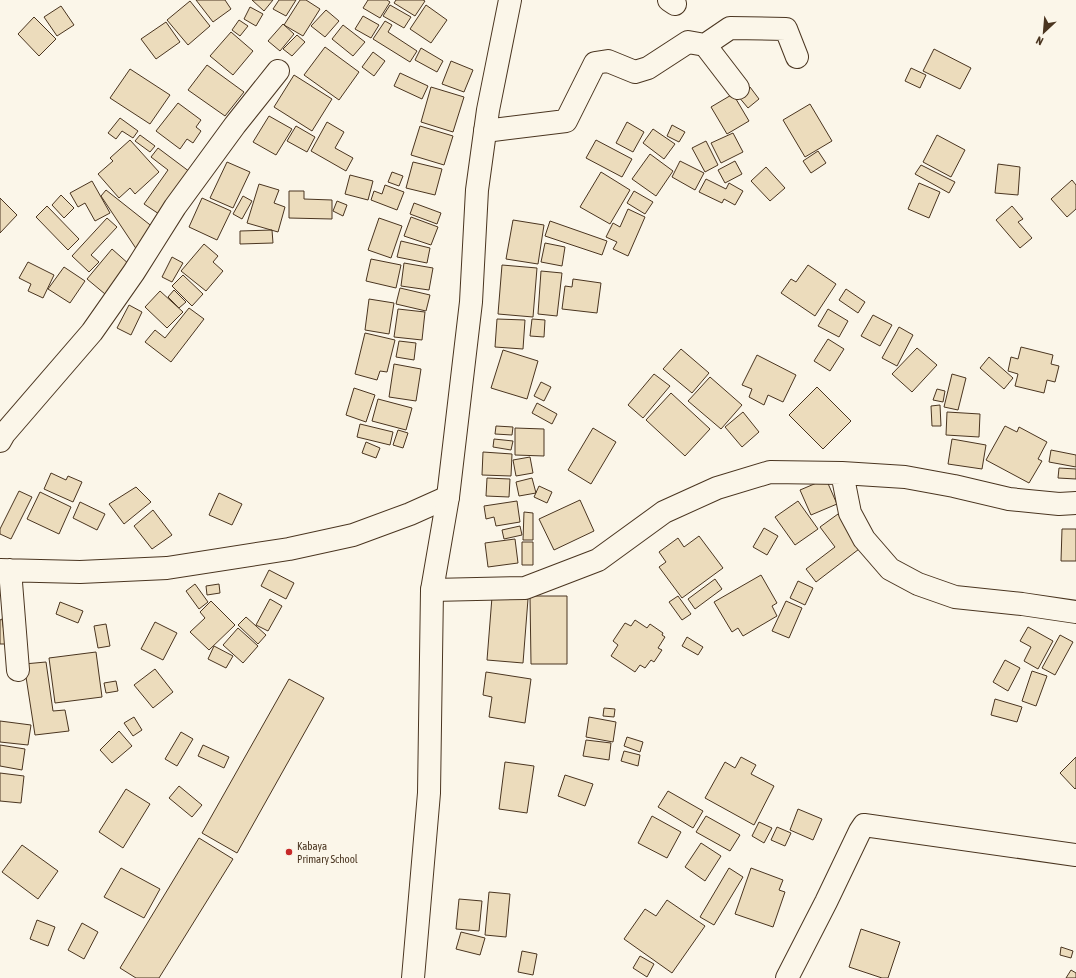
<svg xmlns="http://www.w3.org/2000/svg" width="1076" height="978" font-family="'Asap Condensed',sans-serif">
<style>
.building{fill:#ecdcbc;stroke:#4a3520}
.lines{fill:none;stroke-linecap:round;stroke-linejoin:round}
.minor-casing{stroke:#4a3520;stroke-width:24}
.major-casing{stroke:#4a3520;stroke-width:24}
.minor{stroke:#fbf6e9;stroke-width:22}
.major{stroke:#fbf6e9;stroke-width:22}
.poi-dot{fill:#c62828;stroke:#fbf6e9;stroke-width:1.5}
.labels{text-anchor:middle;stroke-width:3;stroke-linejoin:round;paint-order:stroke}
.poi-label{font-size:11px;fill:#4a3520;stroke:#fbf6e9;text-anchor:start}
</style>
<rect width="100%" height="100%" fill="#fbf6e9"/>
<path class="building" d="M196,0h29l6,9 -18,13z
M252,0h21l-9,11z
M279,0h17l-10,16 -13,-7z
M300,0h6l14,9 -17,27 -19,-11z
M368,0h19l3,2 -10,16 -17,-10z
M396,0h27l2,1 -10,15 -21,-13z
M190,1l20,25 -22,19 -21,-25z
M390,5l21,12 -7,11 -21,-12z
M426,5l21,15 -16,23 -21,-14z
M61,6l13,19 -17,11 -13,-19z
M250,7l13,7 -7,12 -12,-7z
M326,10l13,11 -14,16 -14,-11z
M363,16l16,9 -8,13 -16,-9z
M34,17l22,22 -17,17 -21,-22z
M239,20l9,6 -8,10 -8,-6z
M385,21l7,4 -4,7 29,19 -7,11 -37,-23z
M166,22l14,20 -24,17 -15,-20z
M283,24l11,10 -14,17 -12,-10z
M343,25l22,17 -12,14 -21,-17z
M231,32l22,19 -20,24 -23,-19z
M297,35l8,7 -13,14 -9,-7z
M325,47l34,25 -20,28 -35,-25z
M421,48l22,13 -6,11 -22,-12z
M934,49l37,19 -11,21 -37,-18z
M373,52l12,9 -11,15 -12,-9z
M451,61l22,9 -9,22 -22,-8z
M207,65l37,27 -19,24 -37,-26z
M911,68l15,7 -6,13 -15,-7z
M130,69l40,26 -20,29 -40,-26z
M400,73l28,13 -6,13 -28,-13z
M294,75l38,24 -20,32 -38,-24z
M431,87l33,10 -11,35 -32,-10z
M750,87l9,12 -11,9 -10,-12z
M733,94l16,27 -22,13 -16,-27z
M178,103l23,17 -5,7 5,4 -8,12 -6,-4 -7,10 -24,-18z
M810,104l22,37 -27,16 -22,-37z
M269,116l23,13 -16,26 -23,-13z
M120,118l18,13 -5,7 -11,-7 -6,8 -8,-6z
M327,122l17,10 -9,16 18,10 -7,13 -35,-20z
M627,122l17,10 -11,20 -17,-9z
M672,125l13,7 -6,10 -12,-6z
M296,126l19,11 -8,15 -20,-11z
M420,126l33,10 -9,29 -33,-10z
M653,129l22,15 -11,15 -21,-16z
M733,133l10,19 -22,11 -10,-20z
M140,135l15,11 -5,6 -15,-11z
M937,135l28,15 -14,27 -28,-15z
M130,140l29,32 -24,22 -5,-6 -11,10 -21,-24 15,-13 -3,-3z
M596,140l36,19 -10,18 -36,-19z
M706,141l12,24 -13,7 -13,-24z
M158,148l32,24 -31,42 -15,-10 24,-34 -17,-13z
M818,151l8,12 -15,10 -8,-12z
M650,154l23,17 -17,25 -24,-17z
M680,161l24,12 -9,17 -23,-13z
M735,161l7,13 -17,9 -7,-13z
M227,162l23,10 -17,36 -23,-10z
M413,162l29,7 -7,26 -29,-7z
M998,164l22,3 -2,28 -23,-2z
M921,165l34,17 -6,11 -34,-19z
M766,167l19,21 -15,13 -19,-20z
M392,172l11,4 -4,10 -11,-4z
M601,172l29,18 -20,34 -30,-17z
M350,175l23,6 -5,19 -23,-6z
M706,179l20,10 3,-6 14,8 -8,14 -11,-6 -2,4 -23,-11z
M1072,180l4,5v24l-9,8 -16,-18z
M92,181l18,32 -15,8 -10,-18 -7,4 -8,-14z
M919,183l21,9 -11,26 -21,-9z
M259,184l20,6 -5,13 11,4 -7,25 -31,-9z
M385,185l19,7 -7,18 -26,-10 3,-9 8,3z
M106,190l48,38 -17,22 -36,-54z
M289,191h15v8l28,1v19l-43,-1z
M634,191l19,11 -8,12 -18,-11z
M61,195l13,13 -10,10 -12,-13z
M243,196l9,5 -10,18 -9,-5z
M0,198l17,17 -17,18z
M202,198l29,13 -14,29 -28,-13z
M337,201l10,4 -4,11 -10,-5z
M414,203l27,10 -4,11 -27,-10z
M47,206l32,33 -11,11 -32,-33z
M1012,206l11,13 -5,3 14,16 -12,10 -24,-28z
M628,209l17,8 -17,39 -15,-7 4,-7 -11,-5 7,-14 7,4z
M411,217l27,10 -7,18 -27,-9z
M107,218l10,9 -26,28 8,7 -10,10 -17,-16z
M379,218l23,8 -11,32 -23,-8z
M513,220l31,5 -6,39 -32,-5z
M550,221l57,20 -5,14 -57,-19z
M272,230l1,13 -33,1v-13z
M401,241l29,7 -3,15 -30,-6z
M545,243l20,4 -3,19 -21,-4z
M204,244l14,12 -5,6 10,9 -17,20 -25,-20z
M112,249l18,16 -25,29 -18,-15z
M172,257l11,6 -11,19 -10,-5z
M371,259l30,6 -5,23 -30,-7z
M28,262l26,13 -11,23 -15,-7 3,-7 -12,-6z
M404,263l29,5 -4,22 -28,-4z
M502,265l35,3 -4,49 -35,-3z
M808,265l28,19 -21,32 -34,-23 10,-14 5,3z
M64,267l21,14 -15,22 -22,-14z
M541,271l21,2 -5,43 -19,-2z
M183,275l20,19 -11,12 -20,-20z
M573,279l28,4 -4,30 -35,-4 3,-23 7,1z
M400,288l30,7 -4,16 -30,-7z
M846,289l19,13 -7,11 -19,-13z
M174,290l12,12 -7,6 -11,-11z
M160,291l23,21 -16,16 -22,-21z
M369,299l25,4 -5,31 -24,-4z
M129,305l13,7 -11,23 -14,-7z
M189,308l15,11 -33,43 -26,-20 10,-12 10,8z
M398,309l27,3 -3,28 -28,-3z
M828,309l20,12 -9,16 -21,-11z
M873,315l19,10 -12,21 -19,-10z
M497,319l28,1 -2,29 -28,-2z
M532,319l13,1 -1,17 -14,-1z
M899,327l14,8 -16,31 -15,-8z
M365,333l30,7 -8,32 -7,-1 -3,9 -22,-6z
M828,339l16,10 -14,22 -16,-10z
M399,341l17,2 -2,17 -18,-3z
M1021,347l32,8 -2,9 8,2 -4,16 -8,-2 -3,13 -29,-7 3,-12 -10,-3 3,-14 7,2z
M917,348l20,17 -25,27 -20,-18z
M681,349l28,24 -17,20 -29,-24z
M503,350l35,11 -11,38 -36,-11z
M757,355l39,20 -13,27 -15,-7 -4,10 -15,-8 3,-8 -10,-4z
M989,357l24,21 -9,11 -24,-21z
M394,364l27,5 -5,32 -27,-4z
M654,374l16,12 -27,32 -15,-13z
M952,374l14,4 -8,32 -14,-3z
M710,377l32,28 -21,24 -33,-28z
M541,382l10,5 -7,14 -10,-5z
M817,387l34,34 -28,28 -34,-34z
M354,388l21,7 -9,27 -20,-7z
M937,389l8,2 -2,11 -10,-2z
M671,393l39,36 -25,27 -39,-36z
M378,399l34,9 -6,22 -34,-9z
M537,403l20,11 -5,10 -20,-11z
M940,405l1,21h-9l-1,-20z
M743,412l16,20 -17,15 -17,-20z
M947,412l33,2 -1,23 -33,-2z
M360,424l33,8 -3,13 -33,-8z
M496,426l17,1 -1,8 -17,-1z
M1005,426l12,6 2,-5 28,15 -9,17 4,2 -13,22 -43,-23z
M515,428l29,1v27l-29,-1z
M593,428l23,14 -25,42 -23,-14z
M398,430l10,3 -5,15 -10,-3z
M494,439l19,2 -2,9 -18,-3z
M952,439l34,6 -4,24 -34,-5z
M366,442l14,6 -4,10 -14,-5z
M1051,450l25,5v12l-27,-5z
M483,452l29,2 -1,22 -29,-1z
M530,457l3,16 -17,3 -3,-16z
M1059,468l17,1v10l-18,-1z
M51,473l15,7 2,-4 14,6 -9,20 -29,-13z
M487,478l23,1 -1,18 -23,-1z
M532,478l4,15 -17,3 -3,-14z
M826,479l11,25 -26,11 -11,-25z
M539,486l13,6 -5,11 -13,-6z
M136,487l15,15 -27,22 -15,-20z
M19,491l13,6 -21,42 -11,-5v-5z
M40,492l31,15 -12,27 -32,-15z
M219,493l23,11 -10,21 -23,-10z
M580,500l14,31 -40,19 -15,-31z
M517,501l3,21 -24,4 -2,-9 -8,2 -2,-13z
M798,501l20,28 -23,16 -20,-28z
M80,502l25,12 -8,16 -24,-12z
M153,510l19,25 -20,14 -18,-23z
M524,512l9,1v27h-10z
M838,514l25,32 -47,36 -10,-13 29,-22 -15,-20z
M520,526l2,9 -18,4 -2,-9z
M764,528l14,8 -11,19 -14,-8z
M1062,529h14v32h-15z
M699,536l24,32 -41,30 -23,-31 7,-5 -7,-10 19,-14 6,9z
M515,539l3,24 -30,4 -3,-24z
M522,542h11v23h-11z
M269,570l25,13 -8,16 -25,-13z
M761,575l16,28 -5,3 5,10 -34,20 -5,-8 -6,4 -18,-30z
M715,579l7,10 -27,20 -7,-10z
M798,581l15,7 -8,17 -15,-7z
M195,584l13,18 -9,7 -13,-18z
M219,584l1,9 -13,2 -1,-9z
M530,596h37v68h-36z
M678,596l13,18 -9,6 -13,-18z
M492,597l36,2 -5,64 -36,-3z
M270,599l12,7 -14,25 -12,-6z
M211,601l24,24 -26,25 -19,-18 15,-14 -5,-6z
M786,601l16,7 -13,30 -17,-7z
M60,602l23,9 -5,12 -22,-9z
M246,617l20,18 -8,9 -20,-19z
M2,619l4,25h-6v-24z
M635,620l12,8 3,-4 13,9 -1,2 3,2 -7,11 4,2 -8,12 -3,-2 -6,8 -5,-3 -5,7 -24,-16 7,-11 -5,-4 12,-18 6,3z
M155,622l22,11 -14,27 -22,-11z
M106,624l4,22 -12,2 -4,-22z
M1028,627l25,14 -15,28 -14,-8 7,-14 -11,-6z
M238,628l20,18 -15,17 -20,-18z
M1060,635l13,7 -18,33 -13,-7z
M687,637l16,10 -5,8 -16,-9z
M214,646l19,10 -7,12 -18,-9z
M96,652l6,45 -47,6 -6,-45z
M1005,660l15,8 -12,23 -15,-9z
M46,662l7,49 12,-1 4,21 -34,4 -11,-71z
M155,669l18,23 -20,16 -19,-23z
M1032,671l15,5 -11,30 -14,-5z
M486,672l45,7 -6,44 -36,-6 3,-20 -9,-2z
M289,679l35,19 -87,155 -35,-20z
M116,681l2,10 -12,2 -2,-10z
M995,699l27,8 -5,15 -26,-7z
M604,708l11,1 -1,8 -11,-1z
M134,717l8,13 -9,6 -9,-13z
M589,717l27,5 -3,20 -27,-5z
M0,721l31,4 -3,20 -28,-3z
M119,731l13,15 -20,17 -12,-13z
M181,732l12,7 -16,27 -12,-7z
M627,737l16,5 -3,10 -16,-6z
M586,740l25,3 -2,17 -26,-4z
M0,745l25,4 -3,21 -22,-4z
M203,745l26,12 -5,11 -26,-12z
M624,751l16,4 -2,11 -17,-5z
M741,757l15,8 -5,9 23,12 -20,39 -49,-27 20,-36 10,6z
M1076,757v31l-1,1 -15,-16z
M505,762l29,4 -7,47 -28,-4z
M0,773l24,3 -3,27 -21,-2z
M565,775l28,9 -8,22 -27,-10z
M179,786l23,19 -10,12 -23,-19z
M126,789l24,15 -27,44 -24,-16z
M668,791l35,20 -10,17 -35,-21z
M798,809l24,10 -9,21 -23,-10z
M652,816l29,16 -14,26 -29,-15z
M706,816l34,19 -10,16 -34,-19z
M759,822l13,6 -8,15 -12,-7z
M777,827l14,6 -6,13 -14,-6z
M199,838l34,21 -74,119h-23l-16,-10z
M701,843l20,13 -16,25 -20,-14z
M22,845l36,26 -20,28 -36,-27z
M121,868l39,21 -16,29 -40,-21z
M729,868l14,9 -29,48 -14,-8z
M751,868l32,12 -4,10 6,2 -12,35 -38,-13z
M489,892l21,2 -4,43 -21,-2z
M459,899l23,2 -3,30 -23,-2z
M667,900l38,26 -33,47 -48,-34 21,-30 11,7z
M37,920l18,7 -7,19 -18,-7z
M82,923l16,9 -14,27 -16,-9z
M861,929l39,13 -12,36h-6l-33,-11z
M461,932l24,6 -5,17 -24,-6z
M1061,947l12,4 -2,7 -11,-3z
M522,951l15,3 -4,21 -15,-3z
M640,956l14,8 -7,13 -14,-9z
M1071,970l5,3v5h-10z"/>
<g class="lines">
<defs>
<path id="minor" d="M669,0l6,4
M705,45l33,43
M485,131l81,-10 29,-58 13,-2 27,11 13,-4 40,-26 17,3 25,-17 56,1 11,28
M0,441l4,-7 88,-102 42,-60 41,-65 60,-82 43,-54
M842,473l8,40 14,26 26,30 28,15 37,13 67,7 54,8
M0,570l80,2 87,-4 122,-19 64,-14 57,-21 38,-17
M10,570l8,100
M432,590l93,-2 73,-28 66,-48 53,-24 53,-16 72,1 63,4 49,9 55,13 50,5 17,-1
M787,978l39,-76 34,-71 4,-6 212,30"/>
<path id="major" d="M413,978l16,-185 3,-203 16,-93 23,-195 6,-112 11,-80 22,-110"/>
</defs>
<use href="#minor" class="minor-casing"/>
<use href="#major" class="major-casing"/>
<use href="#minor" class="minor"/>
<use href="#major" class="major"/>
</g>
<circle class="poi-dot" cx="289" cy="852" r="4"/>
<g class="labels">
<g class="poi-label">
<text x="297" y="850">Kabaya<tspan x="297" dy="13">Primary School</tspan></text>
</g>
</g>
<g transform="translate(1044 32) rotate(206)" stroke="#fbf6e9" stroke-width="3" paint-order="stroke">
<path d="M0-3L7 15L0 10L-7 15Z" fill="#4a3520"/>
<text y="-6" font-size="11" font-weight="bold" text-anchor="middle" fill="#4a3520">N</text>
</g>
</svg>
